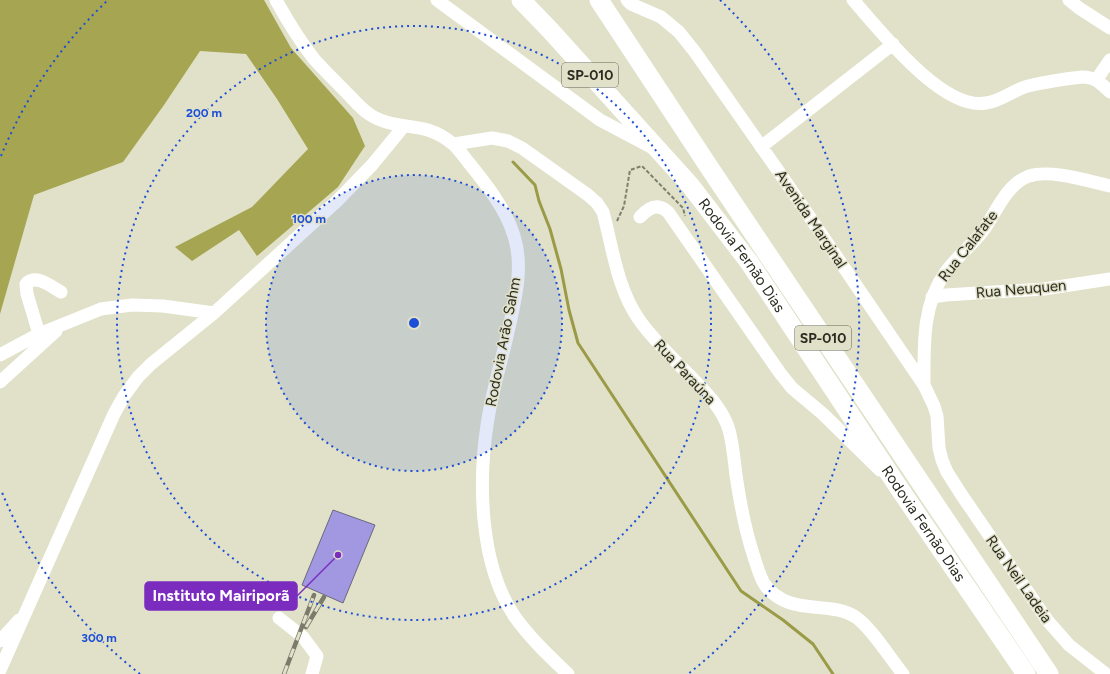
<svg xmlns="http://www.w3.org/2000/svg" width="1110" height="674" font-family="Figtree,sans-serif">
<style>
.forest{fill:#a5a552}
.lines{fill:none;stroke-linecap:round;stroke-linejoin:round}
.stream{stroke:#9a9a47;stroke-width:3}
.building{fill:#a198e1;stroke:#6a687d}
.path{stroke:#7f7f6e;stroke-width:2;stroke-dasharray:4 2;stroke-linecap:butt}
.minor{stroke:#fff;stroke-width:13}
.highway{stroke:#fff;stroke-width:19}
.rail-casing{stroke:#7b7b6b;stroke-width:4.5}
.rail{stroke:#e0e1c8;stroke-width:3;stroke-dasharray:9;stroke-linecap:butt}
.ring{fill:none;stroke:#1d4ed8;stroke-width:2;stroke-dasharray:2 4}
.labels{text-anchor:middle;stroke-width:3;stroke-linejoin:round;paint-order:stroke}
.shield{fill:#e0e1c8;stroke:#616253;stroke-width:1}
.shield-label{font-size:14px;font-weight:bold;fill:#2b2b21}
.street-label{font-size:15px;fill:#2b2b21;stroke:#e0e1c8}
.centre{fill:#1d4ed8;stroke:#e0e1c8;stroke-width:2}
.ring-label{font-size:12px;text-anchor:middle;font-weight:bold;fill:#1d4ed8;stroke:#e0e1c8;stroke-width:3;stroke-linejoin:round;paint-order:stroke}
.leader{fill:none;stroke:#7b2cbf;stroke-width:1.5}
.callout-dot{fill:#7b2cbf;stroke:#e0e1c8;stroke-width:1.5}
.callout{fill:#7b2cbf;stroke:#7b2cbf;stroke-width:1.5}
.callout-label{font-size:16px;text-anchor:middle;font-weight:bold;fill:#fff}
</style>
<rect width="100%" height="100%" fill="#e0e1c8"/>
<path class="forest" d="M0,0h264l27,48 62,70 12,28 -27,41 -81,69 -18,-26 -47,31 -17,-14 77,-40 56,-58 -31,-50 -31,-45 -46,-3 -36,54 -41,57 -89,33 -34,119z"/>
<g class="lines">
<path class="stream" d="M513,162l22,23 4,16 11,28 11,40 8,41 9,33 163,248 42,29 30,24 20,30"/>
</g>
<path class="building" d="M333,510l42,15 -32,78 -41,-18z"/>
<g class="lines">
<path class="path" d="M617,221l7,-15 6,-36 12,-4 41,42 2,8"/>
<path class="minor" d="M276,0c11,20 24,41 38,59 10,11 21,22 31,32 8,8 15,17 24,23 17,12 40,11 59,16 9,3 18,8 25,14 6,5 11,13 16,19 17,21 37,46 45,73 11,34 -1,72 -8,105 -7,28 -15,56 -19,84 -9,60 -7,141 28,192 15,21 34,39 53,57
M437,0l163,120 51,27
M627,0l4,4 30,13 18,15 16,20 84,120 145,213 10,21 3,10 2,32 3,12 5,12 14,22 86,126 22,25 37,29
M853,0c27,30 89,111 133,103 15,-2 27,-13 42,-17 17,-4 36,-7 54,-9 13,0 19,6 28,15
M1069,0l10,8 31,20
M1097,79l13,-19
M454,144l38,-6 16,3 14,7 66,47 9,8 6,9c10,37 14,77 37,109 15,21 35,39 53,58 14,15 30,30 36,51 4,14 5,30 7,45 4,28 9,55 18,82 3,9 6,21 11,28 25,33 65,14 92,33 15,11 33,40 46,56
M761,147l132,-103
M640,217c9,-10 18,-14 28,-5l112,161 12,15 31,26 57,56
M932,297l14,-2 98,-6 66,-10
M39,334l-12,-40 -1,-10c9,-11 26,3 35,8
M0,355l39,-21 62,-25 31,-4 31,1 51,7
M0,382l56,-51
M924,385c0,-38 -2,-80 21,-112 11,-16 28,-28 40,-45 12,-18 22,-44 44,-52 22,-7 59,5 81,10
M279,618l24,19 14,19 -5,18
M0,641l19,-21
M0,670l114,-256 10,-18 14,-19 13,-13 63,-51 123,-112 35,-36 32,-39"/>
<g class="highway">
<path id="s1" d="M521,0l29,30 140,155 59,77 152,229 125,183"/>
<path d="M599,0l112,170 338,504"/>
</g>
<defs>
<path id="rail" d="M306,627l18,-30
M284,674l30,-79"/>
</defs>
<use href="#rail" class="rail-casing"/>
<use href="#rail" class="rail"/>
</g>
<circle cx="414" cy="323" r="148" fill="#1d4ed8" fill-opacity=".12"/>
<g class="ring">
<circle cx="414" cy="323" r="148"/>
<circle cx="414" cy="323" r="297"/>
<path d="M140 674A445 445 0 0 1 1 490M1 156A445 445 0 0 1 108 0M720 0A445 445 0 0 1 688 674"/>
</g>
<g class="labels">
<g class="shield">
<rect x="562" y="63" width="56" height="24" rx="3"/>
<rect x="795" y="326" width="56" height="24" rx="3"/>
</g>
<g class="shield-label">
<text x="590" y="80">SP-010</text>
<text x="823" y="343">SP-010</text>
</g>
<g class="street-label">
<text transform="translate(811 219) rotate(56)" y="5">Avenida Marginal</text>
<text transform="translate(968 246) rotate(-52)" y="5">Rua Calafate</text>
<text dy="5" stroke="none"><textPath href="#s1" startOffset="338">Rodovia Fernão Dias</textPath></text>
<text transform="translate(1021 289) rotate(-5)" y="5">Rua Neuquen</text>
<text transform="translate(503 342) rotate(-79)" y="5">Rodovia Arão Sahm</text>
<text transform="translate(685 372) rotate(47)" y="5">Rua Paraúna</text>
<text dy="5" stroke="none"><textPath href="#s1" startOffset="662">Rodovia Fernão Dias</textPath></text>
<text transform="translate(1019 579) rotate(55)" y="5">Rua Neil Ladeia</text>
</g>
</g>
<circle cx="414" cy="323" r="6" class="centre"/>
<g class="ring-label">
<text x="204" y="117">200 m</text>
<text x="309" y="223">100 m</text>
<text x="99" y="642">300 m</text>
</g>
<path class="leader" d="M338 555L297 596"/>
<circle class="callout-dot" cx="338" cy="555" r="4"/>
<rect class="callout" x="145" y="582" width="152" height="28" rx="4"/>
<g class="callout-label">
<text x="221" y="601">Instituto Mairiporã</text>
</g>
</svg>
